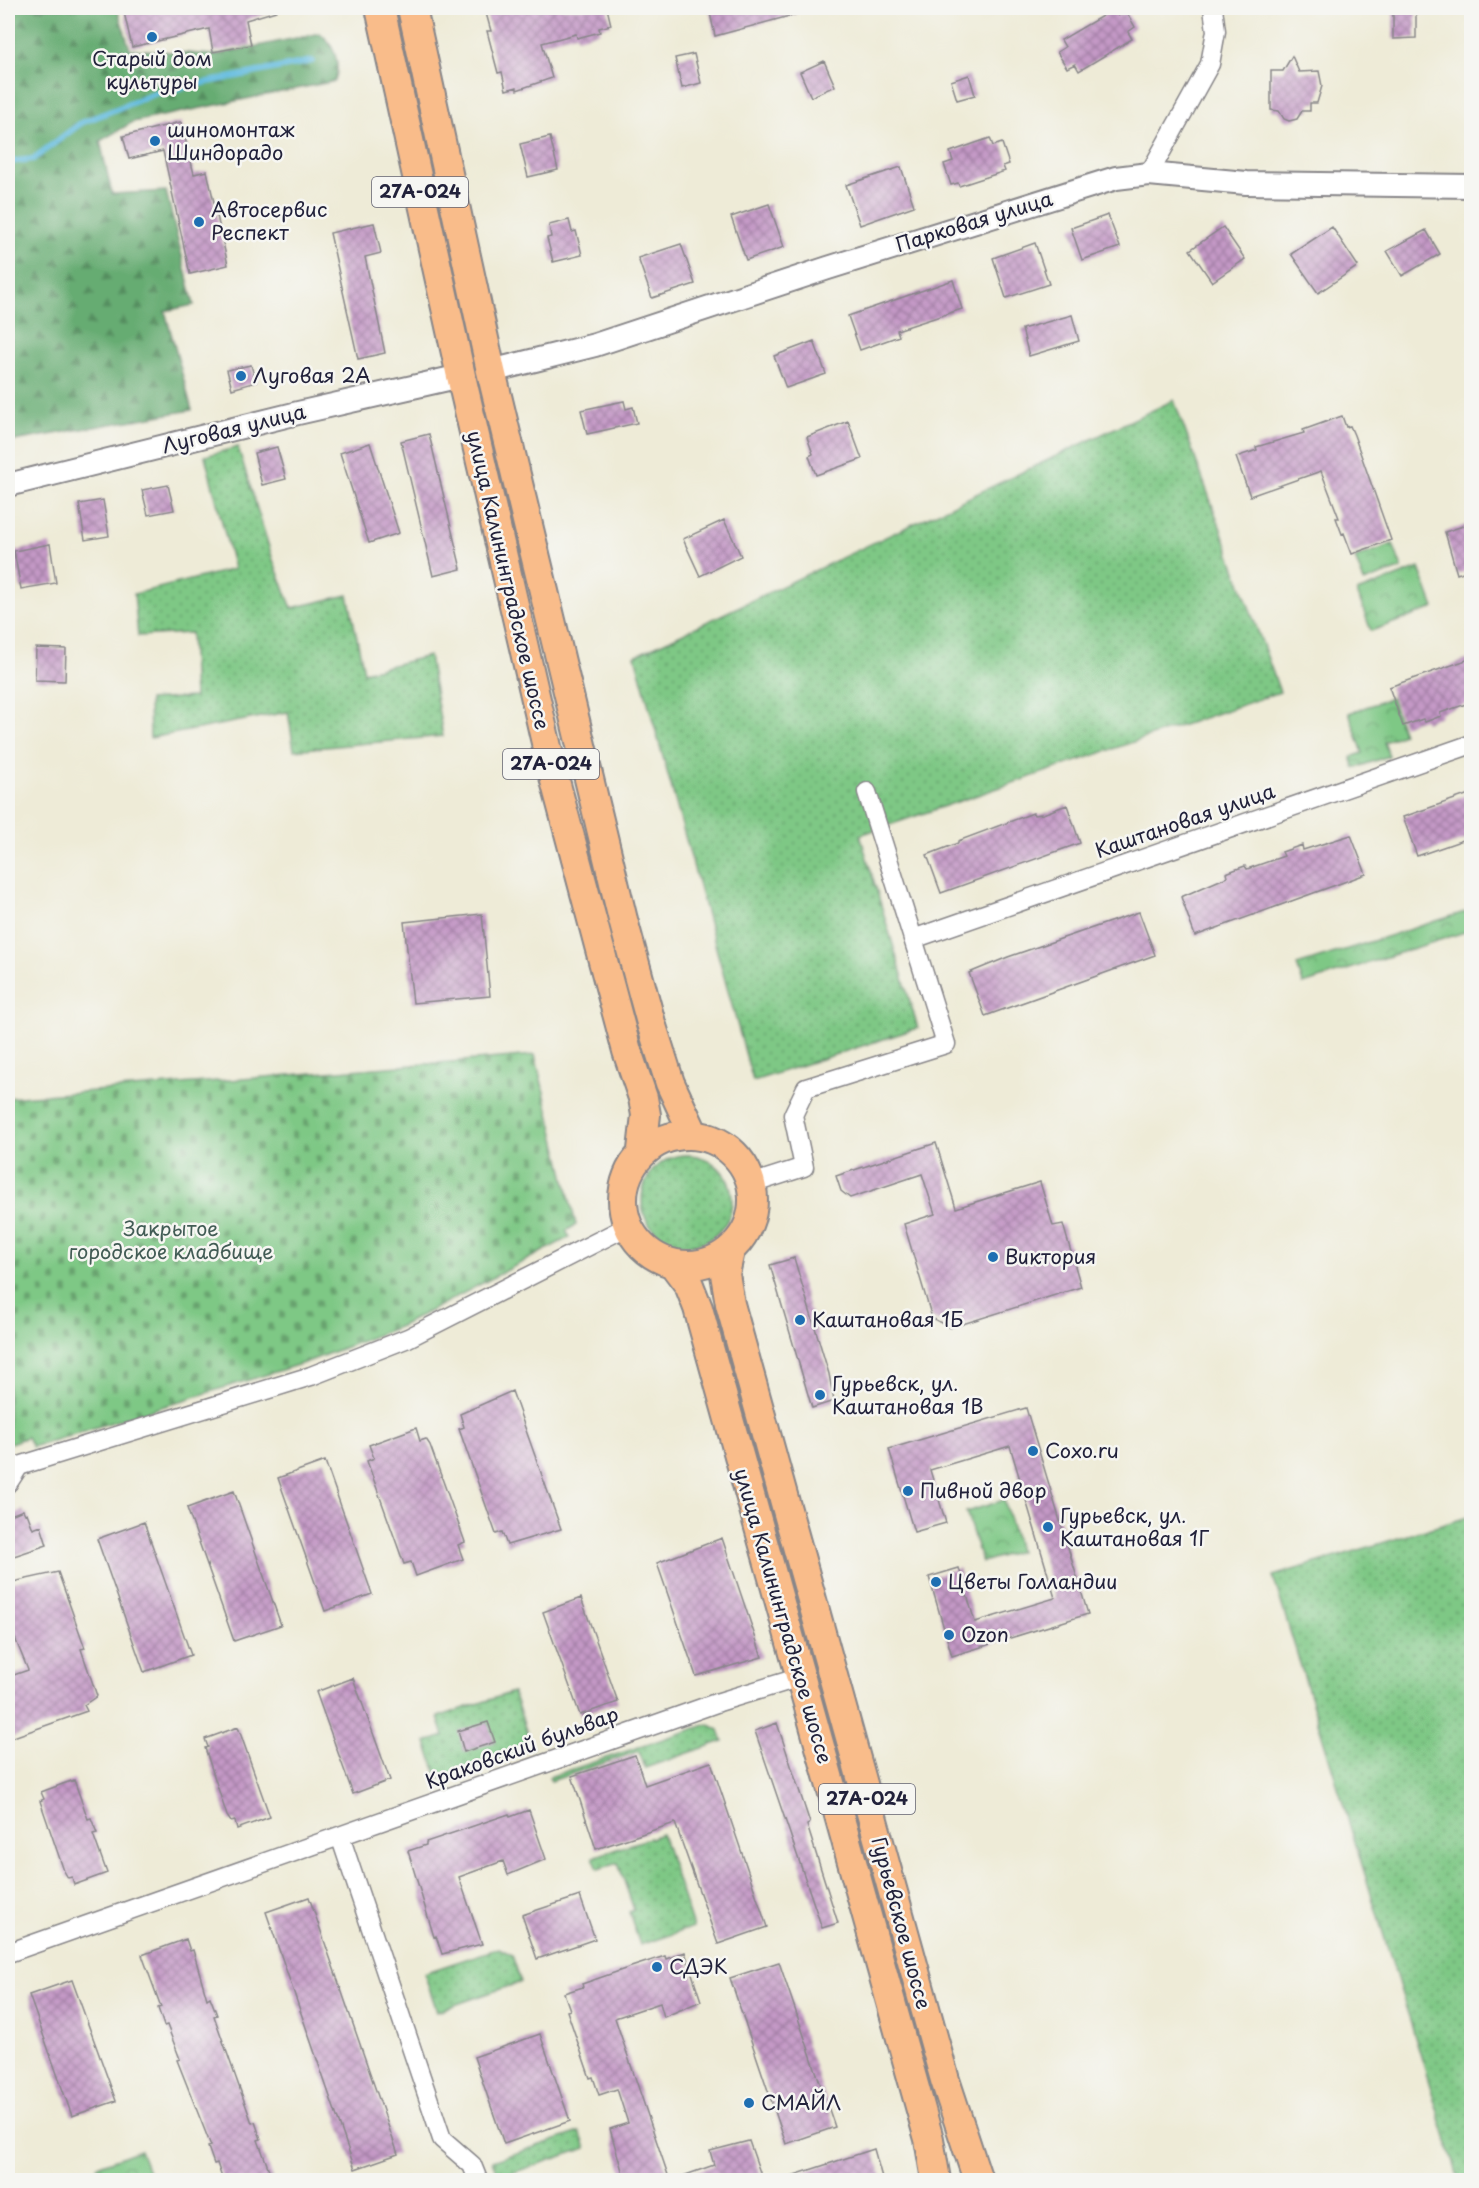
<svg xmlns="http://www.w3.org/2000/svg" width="1479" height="2188" font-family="'Playpen Sans',sans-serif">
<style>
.grass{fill:url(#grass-dots);stroke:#507560;stroke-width:1.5}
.forest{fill:url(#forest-firs);stroke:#446756;stroke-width:1.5}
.cemetery{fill:url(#cemetery-stones);stroke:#507560;stroke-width:1.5}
.park{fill:url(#park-crowns);stroke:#507560;stroke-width:1.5}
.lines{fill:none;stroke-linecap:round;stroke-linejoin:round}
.stream{stroke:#62bbdf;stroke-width:6}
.building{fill:url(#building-cross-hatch)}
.minor-casing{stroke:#888689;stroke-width:21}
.tertiary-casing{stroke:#888689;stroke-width:26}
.primary-casing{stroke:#888689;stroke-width:32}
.minor{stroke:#fff;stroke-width:18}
.tertiary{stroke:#fff;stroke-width:22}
.primary{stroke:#f9bc8a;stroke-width:28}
.poi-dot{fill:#1f6fb2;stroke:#f6f6f2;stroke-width:2}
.labels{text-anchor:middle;stroke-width:5;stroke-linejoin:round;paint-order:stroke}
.shield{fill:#f6f6f2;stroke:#626272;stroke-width:1.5}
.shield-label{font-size:18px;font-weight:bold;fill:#22223b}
.poi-label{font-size:20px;fill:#22223b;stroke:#f6f6f2;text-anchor:start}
.street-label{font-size:20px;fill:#22223b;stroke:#f6f6f2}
.park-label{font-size:20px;fill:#425c55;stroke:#f6f6f2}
</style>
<defs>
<pattern id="grass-dots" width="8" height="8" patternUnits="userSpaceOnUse" patternTransform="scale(1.5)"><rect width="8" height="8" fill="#7ec885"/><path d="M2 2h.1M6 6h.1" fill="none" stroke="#67a26e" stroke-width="1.8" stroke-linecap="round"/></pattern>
<pattern id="forest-firs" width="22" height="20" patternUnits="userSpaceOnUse" patternTransform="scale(1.5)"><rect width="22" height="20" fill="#66ac72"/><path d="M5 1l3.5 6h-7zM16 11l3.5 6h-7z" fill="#548c5f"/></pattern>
<pattern id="cemetery-stones" width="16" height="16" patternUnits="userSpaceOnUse" patternTransform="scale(1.5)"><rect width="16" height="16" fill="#7ec885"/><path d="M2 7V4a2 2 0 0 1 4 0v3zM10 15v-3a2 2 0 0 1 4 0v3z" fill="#67a26e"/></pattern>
<pattern id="park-crowns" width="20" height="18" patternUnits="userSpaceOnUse" patternTransform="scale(1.5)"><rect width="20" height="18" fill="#7ec885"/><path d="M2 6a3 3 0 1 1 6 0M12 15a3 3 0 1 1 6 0" fill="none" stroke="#67a26e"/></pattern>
<pattern id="building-cross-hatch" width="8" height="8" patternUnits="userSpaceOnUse" patternTransform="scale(1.5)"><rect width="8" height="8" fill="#c499c6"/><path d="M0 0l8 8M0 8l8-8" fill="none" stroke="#9f7ca2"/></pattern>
</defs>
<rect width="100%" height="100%" fill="#f6f6f2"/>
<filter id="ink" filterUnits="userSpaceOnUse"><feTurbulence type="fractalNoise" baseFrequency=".0167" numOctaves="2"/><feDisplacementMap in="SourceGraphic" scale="12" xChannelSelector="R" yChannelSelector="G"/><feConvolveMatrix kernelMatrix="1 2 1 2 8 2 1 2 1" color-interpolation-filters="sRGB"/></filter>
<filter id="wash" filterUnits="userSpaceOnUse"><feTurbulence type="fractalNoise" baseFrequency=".008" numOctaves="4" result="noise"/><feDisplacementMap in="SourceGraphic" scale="24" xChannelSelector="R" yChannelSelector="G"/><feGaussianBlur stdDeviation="1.35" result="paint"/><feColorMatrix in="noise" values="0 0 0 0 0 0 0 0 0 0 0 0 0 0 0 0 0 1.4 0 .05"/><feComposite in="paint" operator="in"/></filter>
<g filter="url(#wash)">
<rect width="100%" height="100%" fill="#eeebd7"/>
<path class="grass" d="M1174,400l106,292 -420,143 58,193 -165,53 -118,-425z
M238,447l35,113 19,48 56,-13 16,77 65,-16 14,80 -149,14 -6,-38 -138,26 -1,-38 45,-3 -3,-64 -53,3 -4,-42 100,-25 -29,-113z
M642 1200a45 45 0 1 1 90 0a45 45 0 1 1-90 0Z
M1471,1516l1,664h-13l-186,-604z
M513,1692l19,56 -94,31 -12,-37 18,-6 -6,-19z
M708,1724l11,6 4,11 -78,27 -6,-17 -88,30 -2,-4z
M662,1834l31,93 -53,18 -11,-33 5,-2 -16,-47 -20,6 -5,-12z
M499,1948l13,7 9,27 -84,29 -13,-38z
M580,2132l6,16 -80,27 -7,2 -7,-16z"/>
<path class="forest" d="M8,8h109l13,41 84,6 106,-22c14,12 21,29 15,48l-202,41 -33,19 12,53 54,-3 28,114 -29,6 27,99 -184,32z"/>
<path class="cemetery" d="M535,1055l41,170 -10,6 4,6 -169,89 -97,37 -272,84 -5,-10 -19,7v-346z"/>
<path class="park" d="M1393,544l9,24 -38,14 -9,-24z
M1419,568l15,40 -63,23 -14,-39z
M1391,698l12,36 -19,8 5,14 -34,12 -4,-11 12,-4 -14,-40z
M1471,910v20l-168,54 -6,-19z
M1004,1500l15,51 -37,11 -16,-50z
M140,2150l11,30h-48l-6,-14z"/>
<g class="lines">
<path class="stream" d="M8,162l25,-3 48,-36 78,-31 153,-31"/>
</g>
<g id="blocks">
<path class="building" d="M123,8h152l1,3 -30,9 5,25 -38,7 -4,-23 -77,18z
M496,8h111l4,17 -12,3 1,4 -23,6 -1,-4 -34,9 10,35 -35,12v-3l-11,3 -4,-18 -4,1 -11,-42h4l-5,-18 11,-2z
M709,8h87l1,6 -82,22z
M1114,9l4,7 8,-5 9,16 -7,5 4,7 -53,32 -4,-7 -8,4 -10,-16 8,-5 -4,-7z
M1393,10h23v28l-23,1z
M694,54l7,29 -19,5 -7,-30z
M1292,56l7,16 20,-1 3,15 -5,17h-7v8h-8l-5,8 -8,2 -5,-2 -5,-8 -8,-1v-39h12z
M824,61l11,25 -24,11 -11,-25z
M969,75l6,20 -18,5 -6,-19z
M181,122l13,52 13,-3 21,94 -38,9 -27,-123 -34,8 -6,-23z
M550,137l8,33 -30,7 -8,-33z
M990,138l3,8 9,-3 7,21 -6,2 2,5 -46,15 -1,-3 -7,2 -7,-21 9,-3 -3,-9z
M901,167l13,39 -54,19 -14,-40z
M769,204l15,43 -38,13 -15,-43z
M1108,215l12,32 -38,13 -11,-32z
M569,220l3,12 4,-1 6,24 -29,7 -6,-24 4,-1 -2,-12z
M374,223l7,30 -16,4 20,96 -27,6 -28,-126z
M1223,227l22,32 -33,23 -22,-32z
M1332,227l26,39 -40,27 -27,-39z
M1426,230l14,24 -38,22 -15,-25z
M1035,243l14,41 -43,14 -13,-40z
M681,244l14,40 -43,14 -14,-40z
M953,280l9,29 -65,21 2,6 -39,14 -12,-34z
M1072,315l7,26 -50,15 -7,-27z
M814,341l12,33 -40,14 -12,-32z
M251,365l5,17 -24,7 -5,-19z
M624,401l2,8 7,-2 4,16 -50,11 -6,-24z
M1342,416l4,11 4,-1 4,9 37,105 -39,14 -8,-21 -2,1 -6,-16h3l-18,-47 -71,25 -14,-39 21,-7 -1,-3 48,-14 -1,-3z
M848,421l14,38 -46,16 -7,-19 4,-2 -6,-17z
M429,434l32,135 -28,7 -32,-135z
M370,443l29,90 -30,10 -29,-90z
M277,447l9,32 -24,6 -8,-32z
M168,485l6,25 -26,5 -6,-25z
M103,500l6,36 -24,4 -6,-36z
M724,520l17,36 -41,20 -17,-37z
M1472,523v46l-15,5 -12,-42z
M50,544l6,39 -35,6 -7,-38z
M36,648l30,1 -1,32 -30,-1z
M1472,658v44l-32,11 1,3 -16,6 -2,-3 -20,7 -14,-39z
M1472,793v44l-55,19 -14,-39z
M1067,805l13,38 -139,50 -14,-38 31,-12v-2l75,-28 1,2 9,-1z
M1351,835l15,39 -171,62 -14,-39 46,-20 -1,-4 19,-7 2,3 37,-13 -2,-4 20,-7 1,5z
M1139,912l16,43 -170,61 -16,-43 39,-16z
M482,914l8,82 -77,7 -9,-81z
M936,1143l20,65 84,-26 13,44 10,-2 18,63 -131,41 -18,-10 -28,-94 31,-10 -13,-40 -72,24 -9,-7 -5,-15z
M794,1258l35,116 5,27 -22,7 -42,-143z
M512,1391l49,138 -54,16 -5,-13 -6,2 -37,-105 5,-2 -4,-13z
M1026,1408l62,206 -136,42 -23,-79 30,-9 16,54 80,-24 -45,-152 -80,24 16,53 -32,9 -25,-83z
M416,1428l4,13 6,-2 4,6 35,97 -7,3 5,14 -47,17 -5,-14 -7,2 -37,-103 7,-3 -5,-13z
M325,1461l47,133 -47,17 -47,-133z
M234,1491l47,134 -47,16 -47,-133z
M23,1510l2,4 2,-1 6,16 8,-3 6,19 -39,13v-42z
M144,1522l47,133 -47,17 -47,-133z
M722,1538l40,119 -66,19 -39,-113z
M58,1572l27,76 -4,1 16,47 -13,9 3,6 -79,28v-62l20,-7 -20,-49v-38z
M581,1598l37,104 -38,13 -37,-103z
M353,1678l37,102 -37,14 -37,-102z
M488,1722l7,20 -31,10 -6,-21z
M777,1723l33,100 -3,2 31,98 -16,5 -67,-197z
M238,1727l32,90 -33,12 -2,-8 -4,1 -4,-6 -22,-68 3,-1 -3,-8z
M635,1755l10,30 66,-23 56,165 -49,17 -43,-121 -79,26 -24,-73z
M74,1780l14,39 3,-1 6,15 -4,1 14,39 -33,12 -2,-8 -4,1 -4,-7 -24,-70 4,-2 -3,-7z
M529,1810l17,49 -38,16 -5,-14 -44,16 23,67 -40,10 -6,-18 -2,1 -26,-86 18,-6v-3l83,-28 1,3z
M580,1896l15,43 -58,20 -15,-44z
M309,1897l89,257 -43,15 -89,-257z
M186,1939l4,12 3,-1 14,49 3,-2 7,18 -3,1 38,107 3,-1 6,17 -3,1 15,41h-50l-6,-18 -3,1 -6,-17 3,-1 -34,-86 3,-1 -13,-34 -3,1 -6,-18 3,-1 -19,-52z
M685,1952l16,49 -37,16 -4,-14 -45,15 55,163h-45l-15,-52 18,-6 -11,-34 -18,6 -6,-18 -3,1 -23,-67 3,-1 -6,-17 19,-6 -1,-3 46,-16 37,-12 1,3z
M779,1962l56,165 -49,17 -56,-166z
M72,1980l44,121 -44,15 -43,-121z
M540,2034l30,87 -66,23 -30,-87z
M749,2141l14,40h-85l-1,-3 37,-13 -4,-14z
M874,2149l9,32h-95v-4z"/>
</g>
</g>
<g filter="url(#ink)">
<use href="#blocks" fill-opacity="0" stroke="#888689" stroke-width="1.5"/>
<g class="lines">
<defs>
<path id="minor" d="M1149,174l61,-110 6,-33 -3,-23
M913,939l559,-195
M751,1184l53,-17 -11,-52 13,-27 140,-44 -79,-252
M8,1483l11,-17 292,-90 97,-38 220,-112
M340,1836l102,303 30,26 6,15
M8,1953l711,-251 82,-25"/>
<path id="tertiary" d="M491,371l104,-26 233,-77 288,-90 33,-4 97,9 226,3
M8,485l290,-72 163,-37"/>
<path id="primary" d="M380,8l81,368 92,397 74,278 16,47 3,17 -4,35
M412,8l79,363 132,549 28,103 19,60 24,52
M623 1200a65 65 0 1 1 130 0a65 65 0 1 1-130 0Z
M730,1251l-5,23 5,30 215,776 33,100
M674,1265l15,20 9,23 231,831 7,41"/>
</defs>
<use href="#minor" class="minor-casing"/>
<use href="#tertiary" class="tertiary-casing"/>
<use href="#primary" class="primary-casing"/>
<use href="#minor" class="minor"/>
<use href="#tertiary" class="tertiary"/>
<use href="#primary" class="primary"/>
</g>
</g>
<g class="poi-dot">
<circle cx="152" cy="37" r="6"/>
<circle cx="155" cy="141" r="6"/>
<circle cx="199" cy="222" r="6"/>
<circle cx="241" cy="376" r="6"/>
<circle cx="993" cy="1257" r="6"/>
<circle cx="800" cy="1320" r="6"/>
<circle cx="820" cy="1395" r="6"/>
<circle cx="1033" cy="1451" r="6"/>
<circle cx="908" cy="1491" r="6"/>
<circle cx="1048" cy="1527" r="6"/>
<circle cx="936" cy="1582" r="6"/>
<circle cx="949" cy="1635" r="6"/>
<circle cx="657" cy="1967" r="6"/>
<circle cx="749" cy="2103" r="6"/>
</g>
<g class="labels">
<g class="shield">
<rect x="372" y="177" width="96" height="30" rx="4.5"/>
<rect x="503" y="749" width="96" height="30" rx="4.5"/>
<rect x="819" y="1784" width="96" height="30" rx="4.5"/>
</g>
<g class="shield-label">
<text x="420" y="198">27А-024</text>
<text x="551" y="770">27А-024</text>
<text x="867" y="1805">27А-024</text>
</g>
<g class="poi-label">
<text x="152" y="66" text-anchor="middle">Старый дом<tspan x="152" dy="23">культуры</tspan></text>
<text x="167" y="137">шиномонтаж<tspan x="167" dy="23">Шиндорадо</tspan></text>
<text x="211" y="217">Автосервис<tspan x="211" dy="23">Респект</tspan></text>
<text x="253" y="383">Луговая 2А</text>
<text x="1005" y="1264">Виктория</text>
<text x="812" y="1327">Каштановая 1Б</text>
<text x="832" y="1391">Гурьевск, ул.<tspan x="832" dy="23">Каштановая 1В</tspan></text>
<text x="1045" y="1458">Coxo.ru</text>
<text x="920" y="1498">Пивной двор</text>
<text x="1060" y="1523">Гурьевск, ул.<tspan x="1060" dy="23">Каштановая 1Г</tspan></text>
<text x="948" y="1589">Цветы Голландии</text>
<text x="961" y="1642">Ozon</text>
<text x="669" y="1974">СДЭК</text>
<text x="761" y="2110">СМАЙЛ</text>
</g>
<g class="street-label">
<text transform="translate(974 222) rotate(-17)" y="7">Парковая улица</text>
<text transform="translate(234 429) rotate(-14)" y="7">Луговая улица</text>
<text transform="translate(508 580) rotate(77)" y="7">улица Калининградское шоссе</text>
<text transform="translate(1185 821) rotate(-19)" y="7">Каштановая улица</text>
<text transform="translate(783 1616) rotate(74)" y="7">улица Калининградское шоссе</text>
<text transform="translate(522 1748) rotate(-20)" y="7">Краковский бульвар</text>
<text transform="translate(901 1923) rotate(75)" y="7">Гурьевское шоссе</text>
</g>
<g class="park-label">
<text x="171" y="1236">Закрытое<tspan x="171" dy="23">городское кладбище</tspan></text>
</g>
</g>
<rect width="1479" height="2188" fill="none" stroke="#f6f6f2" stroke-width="30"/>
</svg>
